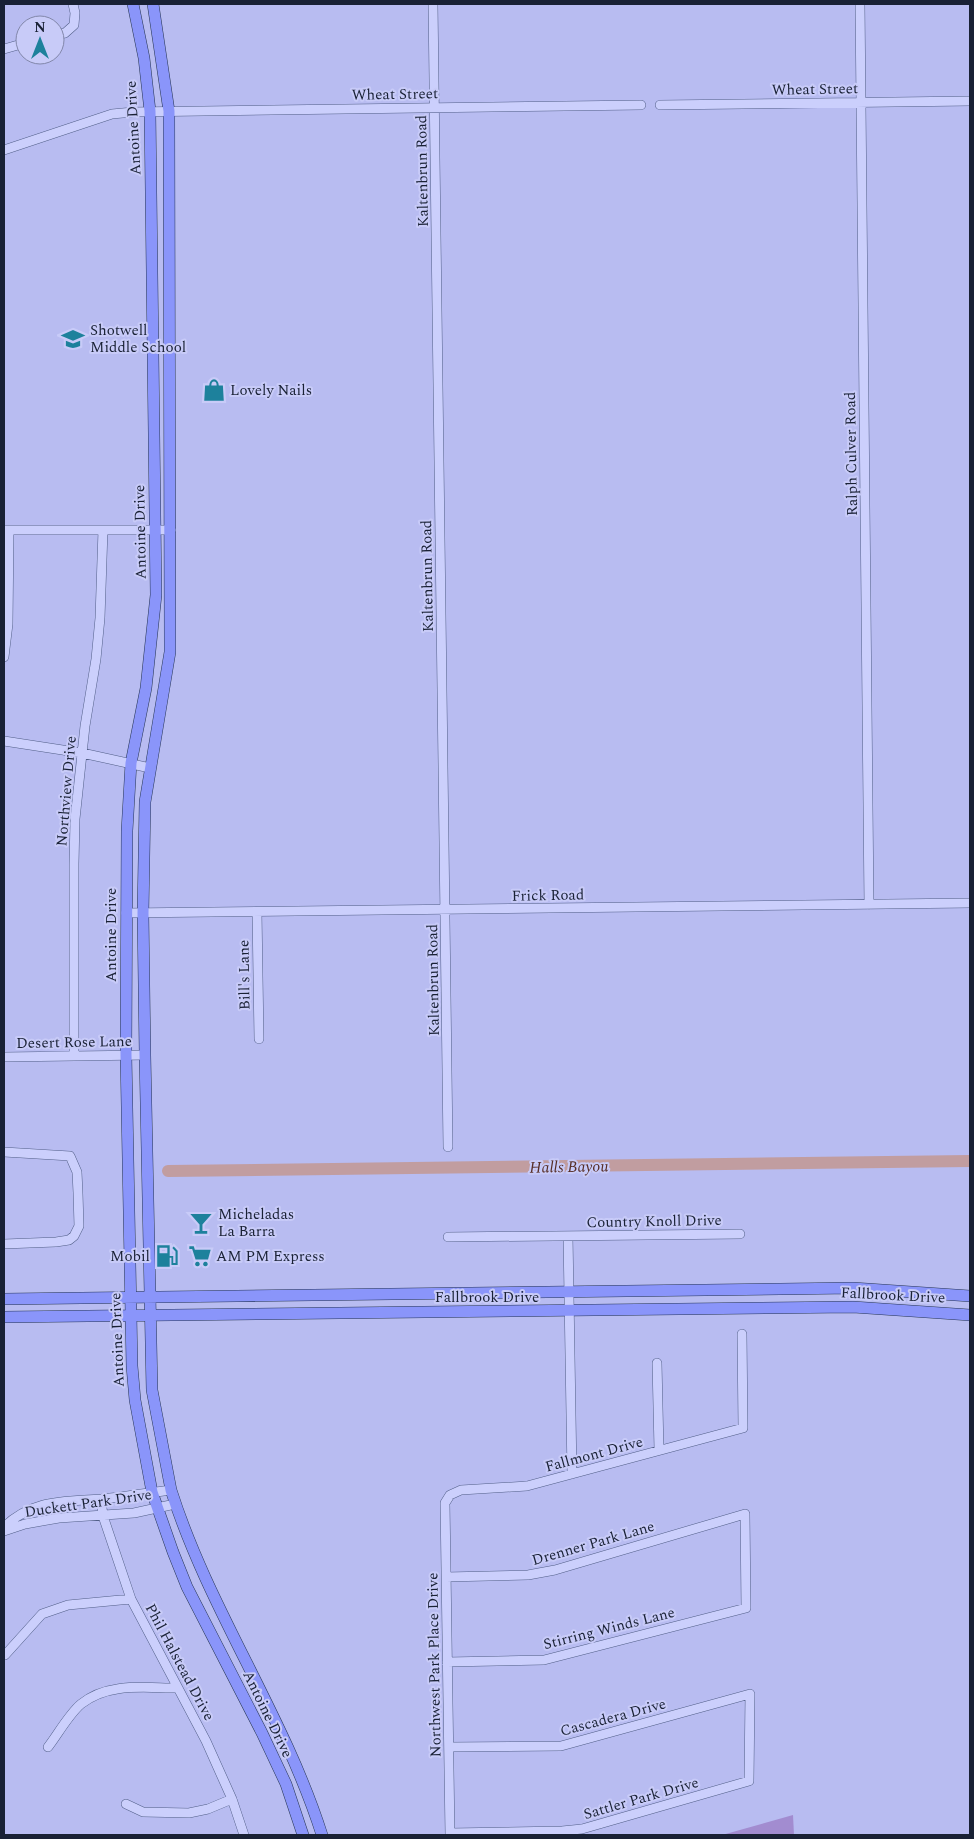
<svg xmlns="http://www.w3.org/2000/svg" width="974" height="1839" font-family="Spectral,serif">
<style>
.green{fill:#a28cd0}
.lines{fill:none;stroke-linecap:round;stroke-linejoin:round}
.river{stroke:#c19da0;stroke-width:12}
.minor-casing{stroke:#525f88;stroke-width:10}
.major-casing{stroke:#273655;stroke-width:12}
.minor{stroke:#cbcffc;stroke-width:9}
.major{stroke:#8a95fa;stroke-width:11}
.labels{text-anchor:middle;stroke-width:4;stroke-linejoin:round;paint-order:stroke}
.street-label{font-size:15px;fill:#192135;stroke:#c8cbf8}
.poi-label{font-size:15px;fill:#192135;stroke:#c8cbf8;text-anchor:start}
.water-label{font-size:16px;font-style:italic;fill:#572e26;stroke:#c8cbf8}
</style>
<rect width="100%" height="100%" fill="#b8bcf1"/>
<path class="green" d="M793,1815l1,20h-72z"/>
<g class="lines">
<path class="river" d="M168,1171l802,-10"/>
<defs>
<path id="minor" d="M433,4l15,1143
M860,4l9,901
M55,35l10,-2 9,-8 1,-12 -2,-9
M4,49l21,-6
M660,105l310,-4
M4,150l108,-36 21,-2 508,-7
M4,530h167
M4,657l4,-33 1,-93
M4,741l78,12 68,15
M257,912l2,127
M126,913l844,-10
M74,1056v-192l1,-45 10,-93 11,-67 4,-41 3,-88
M4,1057l141,-2
M4,1152l66,4 7,16 1,21 1,33 -5,10 -5,4 -13,2 -52,2
M568,1236l4,238
M448,1237l292,-3
M657,1363l2,87
M101,1499l2,17 28,83 75,142 26,58 12,36
M4,1527c29,-28 60,-25 97,-28 23,-2 47,-6 70,-9
M4,1531l21,-7 34,-6 75,-5 41,-9
M446,1577l82,-2 27,-5 190,-56 1,94 -202,52 -97,2
M5,1655l37,-41 26,-9 63,-6
M48,1747c10,-13 21,-33 33,-43 27,-22 64,-16 96,-16
M449,1747l112,-1 189,-52 -1,87 -167,48 -20,2 -112,2
M126,1804l17,8 46,1 19,-4 24,-10
M450,1835l-5,-332 5,-8 11,-5 66,-4 216,-58 -1,-94"/>
<path id="major" d="M133,4l11,54 6,53 6,484 -10,93 -15,75 -4,68 -1,224 6,311 3,34 17,92 21,60 14,35 75,146 24,51 17,51
M153,4l16,107 1,531v10l-25,150 -2,111 2,142 7,335 19,100c38,120 113,225 151,345
M4,1299l849,-11 117,8
M4,1317l849,-10 117,8"/>
</defs>
<use href="#minor" class="minor-casing"/>
<use href="#major" class="major-casing"/>
<use href="#minor" class="minor"/>
<use href="#major" class="major"/>
</g>
<defs>
<symbol id="school-bare" viewBox="-9 -9 18 18"><path d="M0-5L7-2L0 1L-7-2ZM-4 1L0 2.5L4 1V4Q0 6-4 4Z" fill="#1d819c" stroke="#c8cbf8" stroke-width="2.5" paint-order="stroke"/></symbol>
<symbol id="shop-bare" viewBox="-9 -9 18 18"><path d="M-5-2.5h2.3a2.7 3.5 0 0 1 5.4 0H5L5.5 6h-11ZM-1.5-2.5h3a1.5 2.3 0 0 0-3 0Z" fill="#1d819c" stroke="#c8cbf8" stroke-width="2.5" paint-order="stroke"/></symbol>
<symbol id="bar-bare" viewBox="-9 -9 18 18"><path d="M-6-5H6L.8 .8V4.5H3.5V6h-7V4.5H-.8V.8Z" fill="#1d819c" stroke="#c8cbf8" stroke-width="2.5" paint-order="stroke"/></symbol>
<symbol id="fuel-bare" viewBox="-9 -9 18 18"><path d="M-5.5-6h7V0h2V4h1.3V-2.5L3-4.5l.8-.8L6-3V5H2.5V1h-1V6h-7ZM-4.2-4.7v3.2H.2V-4.7Z" fill="#1d819c" stroke="#c8cbf8" stroke-width="2.5" paint-order="stroke"/></symbol>
<symbol id="supermarket-bare" viewBox="-9 -9 18 18"><path d="M-6-5.5h2.5l.6 2H6L4.5 2H-2.5L-4.4-4H-6ZM-1.5 3.2a1.3 1.3 0 1 0 .1 0ZM3 3.2a1.3 1.3 0 1 0 .1 0Z" fill="#1d819c" stroke="#c8cbf8" stroke-width="2.5" paint-order="stroke"/></symbol>
</defs>
<g fill-rule="evenodd">
<use href="#school-bare" x="57" y="323" width="32" height="32"/>
<use href="#shop-bare" x="198" y="374" width="32" height="32"/>
<use href="#bar-bare" x="185" y="1207" width="32" height="32"/>
<use href="#fuel-bare" x="151" y="1240" width="32" height="32"/>
<use href="#supermarket-bare" x="184" y="1240" width="32" height="32"/>
</g>
<g class="labels">
<g class="street-label">
<text transform="translate(815 89) rotate(-1)" y="5">Wheat Street</text>
<text transform="translate(395 94) rotate(-1)" y="5">Wheat Street</text>
<text transform="translate(133 128) rotate(-93)" y="5">Antoine Drive</text>
<text transform="translate(422 171) rotate(-91)" y="5">Kaltenbrun Road</text>
<text transform="translate(851 454) rotate(-91)" y="5">Ralph Culver Road</text>
<text transform="translate(140 532) rotate(-91)" y="5">Antoine Drive</text>
<text transform="translate(427 576) rotate(-91)" y="5">Kaltenbrun Road</text>
<text transform="translate(66 791) rotate(-85)" y="5">Northview Drive</text>
<text transform="translate(548 895) rotate(-1)" y="5">Frick Road</text>
<text transform="translate(111 935) rotate(-90)" y="5">Antoine Drive</text>
<text transform="translate(244 975) rotate(-91)" y="5">Bill's Lane</text>
<text transform="translate(433 980) rotate(-91)" y="5">Kaltenbrun Road</text>
<text transform="translate(74 1042) rotate(-1)" y="5">Desert Rose Lane</text>
<text transform="translate(654 1221) rotate(-1)" y="5">Country Knoll Drive</text>
<text transform="translate(893 1295) rotate(3)" y="5">Fallbrook Drive</text>
<text x="487" y="1302">Fallbrook Drive</text>
<text transform="translate(117 1340) rotate(-92)" y="5">Antoine Drive</text>
<text transform="translate(594 1454) rotate(-15)" y="5">Fallmont Drive</text>
<text transform="translate(88 1503) rotate(-8)" y="5">Duckett Park Drive</text>
<text transform="translate(593 1543) rotate(-16)" y="5">Drenner Park Lane</text>
<text transform="translate(609 1628) rotate(-14)" y="5">Stirring Winds Lane</text>
<text transform="translate(180 1662) rotate(62)" y="5">Phil Halstead Drive</text>
<text transform="translate(434 1665) rotate(-91)" y="5">Northwest Park Place Drive</text>
<text transform="translate(268 1714) rotate(64)" y="5">Antoine Drive</text>
<text transform="translate(613 1717) rotate(-15)" y="5">Cascadera Drive</text>
<text transform="translate(641 1798) rotate(-16)" y="5">Sattler Park Drive</text>
</g>
<g class="poi-label">
<text x="90" y="335">Shotwell<tspan x="90" dy="17">Middle School</tspan></text>
<text x="230" y="395">Lovely Nails</text>
<text x="218" y="1219">Micheladas<tspan x="218" dy="17">La Barra</tspan></text>
<text x="150" y="1261" text-anchor="end">Mobil</text>
<text x="216" y="1261">AM PM Express</text>
</g>
<g class="water-label">
<text transform="translate(569 1166) rotate(-1)" y="6">Halls Bayou</text>
</g>
</g>
<rect width="974" height="1839" fill="none" stroke="#192135" stroke-width="10"/>
<g transform="translate(40 40)"><circle r="24" fill="#c8cbf8" stroke="#8287aa"/>
<path d="M0-4L9 19L0 12L-9 19Z" fill="#1d819c"/>
<text y="-8" font-size="14" font-weight="bold" text-anchor="middle" fill="#192135">N</text>
</g>
</svg>
